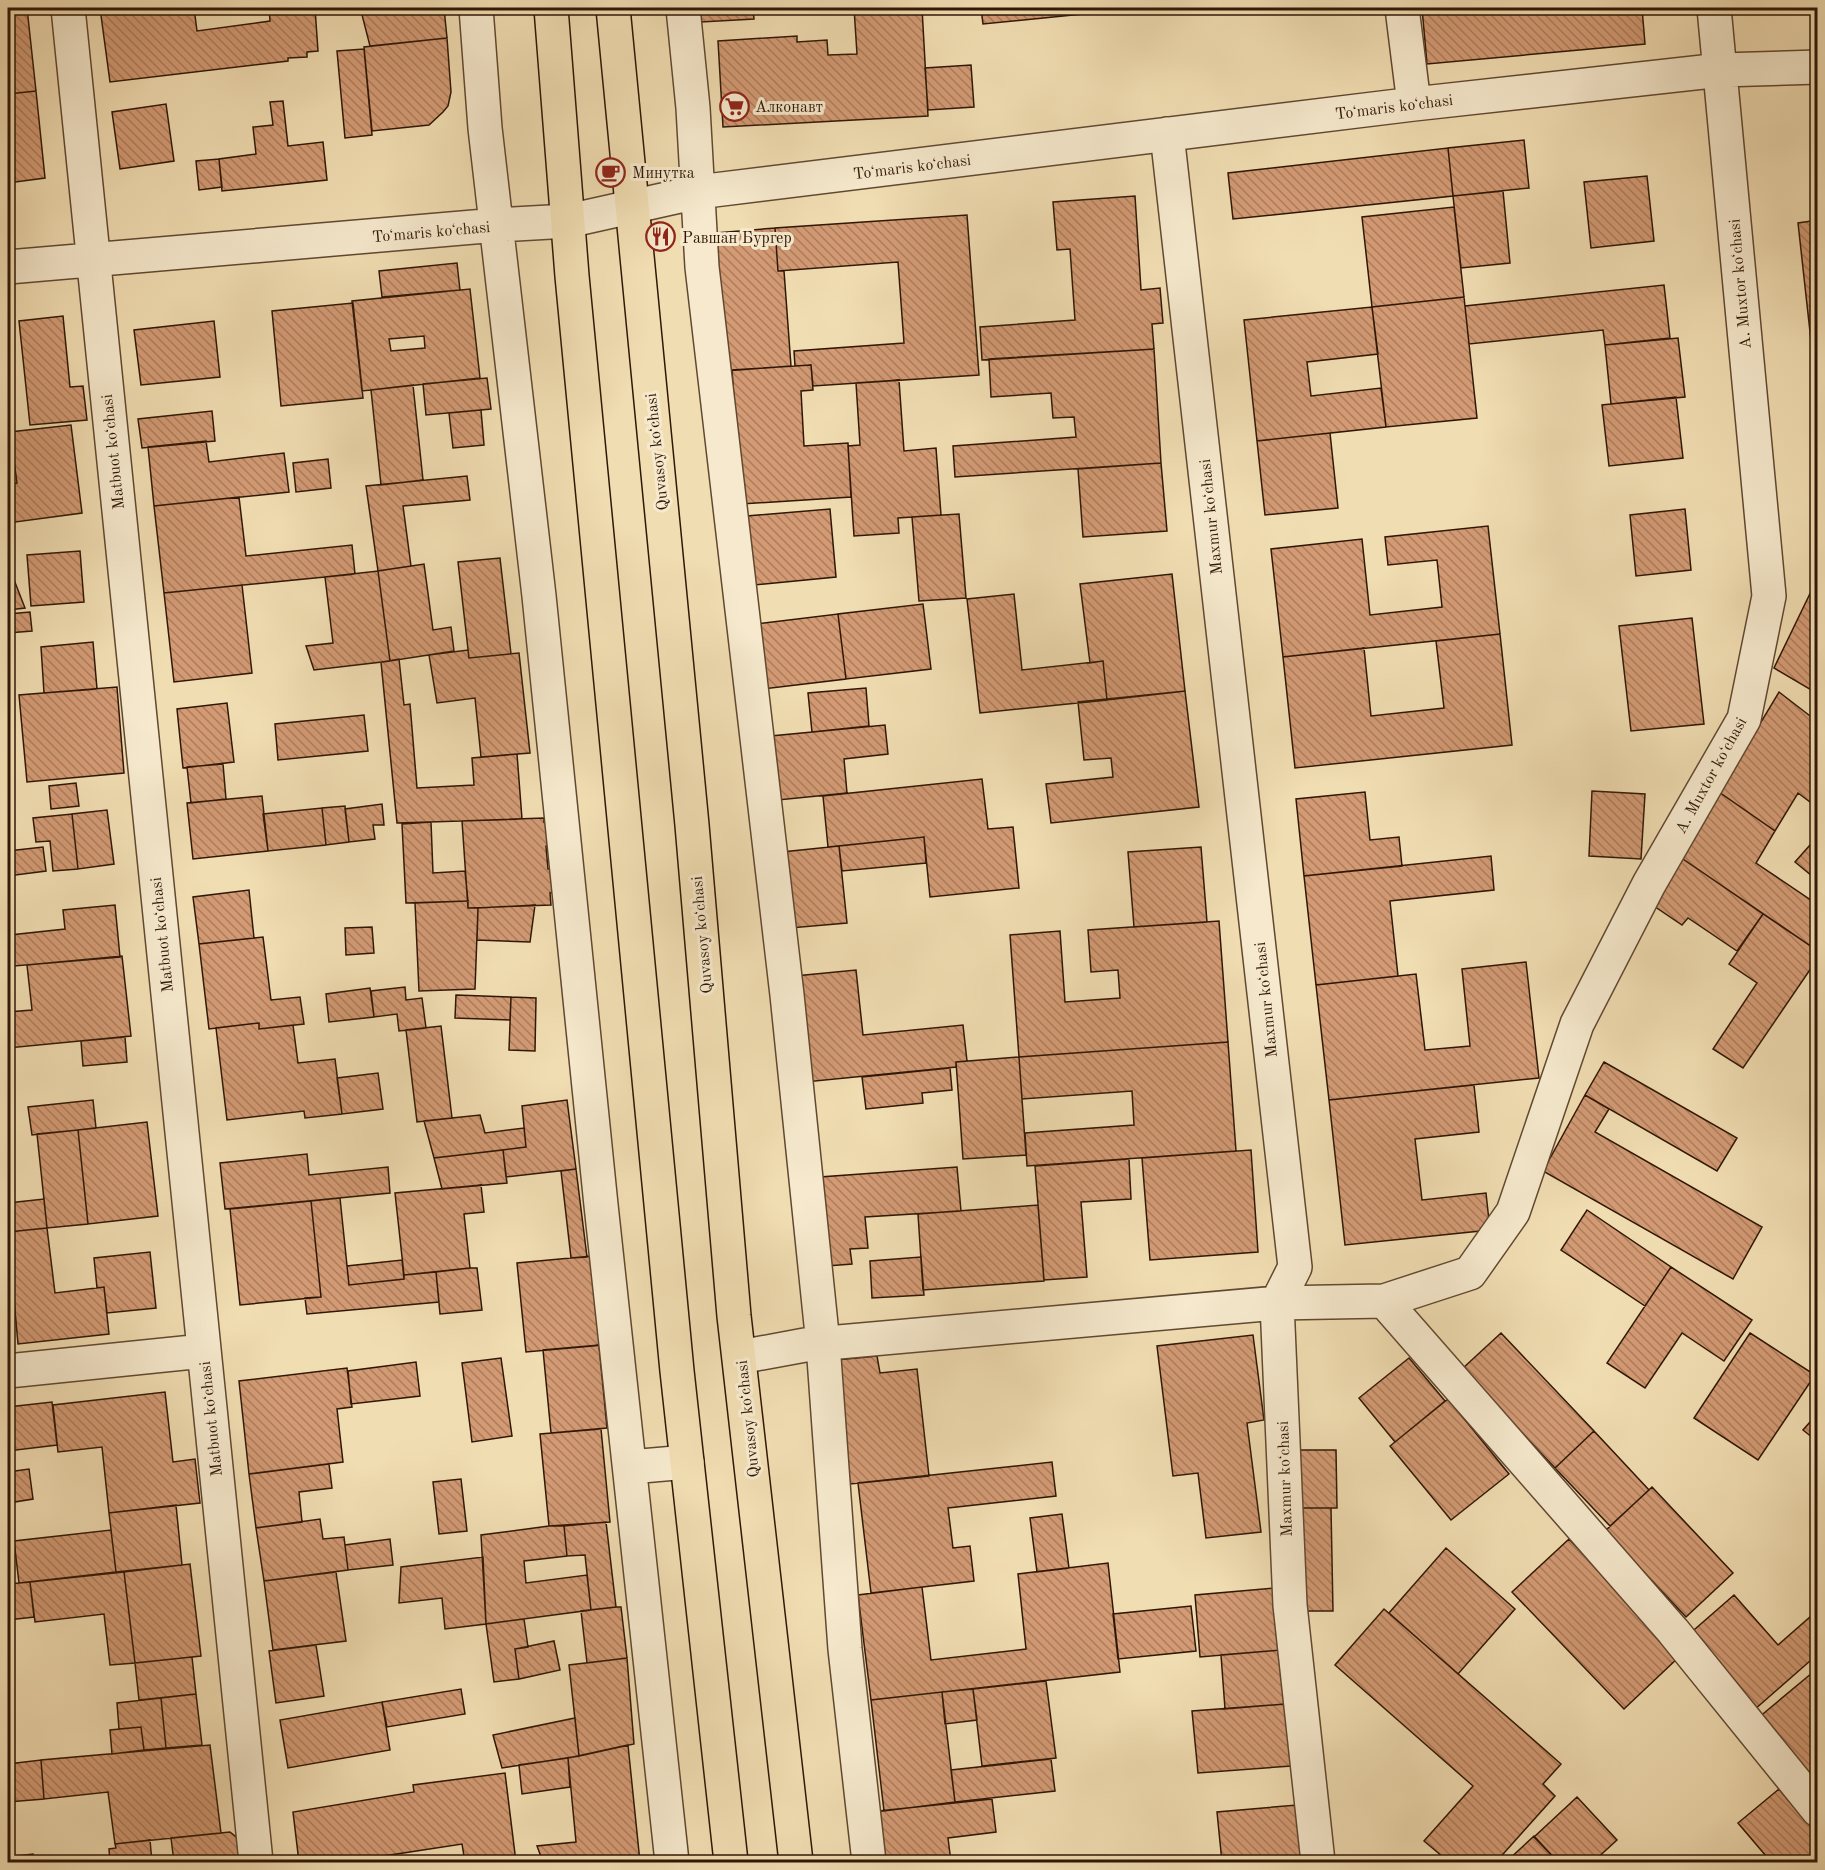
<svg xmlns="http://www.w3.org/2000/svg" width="1825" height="1870" font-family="'Old Standard TT',serif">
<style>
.building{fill:url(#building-back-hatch);stroke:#2f1706;stroke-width:1.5;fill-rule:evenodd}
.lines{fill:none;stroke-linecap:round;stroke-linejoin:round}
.minor-casing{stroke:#604831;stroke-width:36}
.major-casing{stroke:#2f1706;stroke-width:36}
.minor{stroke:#f6e9cd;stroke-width:33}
.major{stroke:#f1ddb2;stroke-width:33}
.labels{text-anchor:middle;stroke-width:6;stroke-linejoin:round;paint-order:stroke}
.poi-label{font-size:16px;fill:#2f1706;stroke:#f6e9cd;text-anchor:start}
.street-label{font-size:16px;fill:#2f1706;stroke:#f6e9cd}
</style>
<defs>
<pattern id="building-back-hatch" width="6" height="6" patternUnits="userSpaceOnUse" patternTransform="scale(1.5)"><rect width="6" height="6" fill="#d39a74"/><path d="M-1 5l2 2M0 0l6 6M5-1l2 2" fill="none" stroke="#ac7d5d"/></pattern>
</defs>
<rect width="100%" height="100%" fill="#f1ddb2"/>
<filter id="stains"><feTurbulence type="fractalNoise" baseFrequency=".00333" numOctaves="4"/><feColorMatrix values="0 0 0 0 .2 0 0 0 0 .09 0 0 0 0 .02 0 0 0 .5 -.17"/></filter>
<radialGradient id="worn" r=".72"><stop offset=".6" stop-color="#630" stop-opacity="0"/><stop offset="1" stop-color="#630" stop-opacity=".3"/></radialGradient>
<path class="building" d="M8,8h19l9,83 -28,3z
M100,8h94l3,23 73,-10 -1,-13h46l3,43 -11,1v5l-19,1v3l-178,21z
M315,8h32v1l-32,3z
M393,8h51l3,30 -77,8 -9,-35z
M701,8h52l1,11 -53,3z
M854,8h68l6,108 -205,11 -5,-86 79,-5v6l30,-2 1,15 29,-1z
M981,8h162l-160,16z
M1422,8h220l3,36 -218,20z
M447,38l4,54 -3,14 -5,6 -14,13 -57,6 -8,-84z
M364,49l8,86 -27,3 -8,-87z
M971,65l3,42 -46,3 -3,-42z
M36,91l9,87 -37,5v-89z
M283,101l5,45 35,-4 4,38 -105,11 -3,-32 37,-5 -3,-27 20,-2 -3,-23z
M166,104l8,57 -54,8 -8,-57z
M1524,140l5,48 -76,8 -5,-48z
M1448,148l5,48 -220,23 -5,-46z
M219,159l3,28 -23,3 -3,-29z
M1647,176l7,65 -63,7 -7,-66z
M1503,191l7,72 -49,5 -8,-72z
M1135,196l6,94 19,-2 3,35 -11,1 2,25 -172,11 -2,-33 95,-7 -5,-71 -13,1 -4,-48z
M1454,207l10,90 -92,10 -10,-90z
M967,215l12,160 -166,11 -2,-21 -16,1 -1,-15 110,-8 -6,-81 -120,9 -3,-43z
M1818,220v129l-6,1 -14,-127z
M775,228l3,43h6l7,95 -65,5 -10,-138z
M457,263l3,27 -78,7 -3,-26z
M1664,285l6,53 -65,7 -2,-15 -134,14 -4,-38z
M470,289l10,89 -118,13 -10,-90zM424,336l1,12 -34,3 -2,-12z
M1464,297l13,121 -91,9 -14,-120z
M353,303l10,95 -82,8 -9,-95z
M1372,307l6,47 -71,8 4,34 70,-8 5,39 -129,14 -13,-121z
M63,316l7,71 13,-1 4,34 -57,5 -11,-104z
M214,321l6,56 -79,8 -7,-55z
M1678,338l7,59 -74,7 -6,-59z
M1154,349l7,114 -206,14 -2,-31 123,-9 -2,-20 -21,1 -2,-25 -60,4 -2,-38z
M811,365l2,25 -12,1 3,55 44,-3 3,54 -110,7 -9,-134z
M487,378l4,31 -65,6 -3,-31z
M899,380l5,71 32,-3 5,67 -43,3 1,15 -45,3 -6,-90 12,-1 -4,-62z
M413,385l10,95 -42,5 -10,-95z
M1676,397l7,61 -74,8 -7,-61z
M481,410l3,35 -31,3 -4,-35z
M212,411l3,30 -73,7 -4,-29z
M71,425l11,88 -74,10v-39l9,-1 -7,-51z
M1330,433l8,75 -73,7 -8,-74z
M206,441l3,21 75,-9 5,39 -135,14 -6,-59z
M328,459l3,29 -35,4 -3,-29z
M1161,463l6,68 -84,6 -5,-68z
M467,476l3,24 -67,6 8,60 -33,5 -12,-85z
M239,497l7,59 106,-11 3,29 -191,19 -10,-87z
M830,509l6,68 -82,8 -7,-69z
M1685,509l6,61 -55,6 -6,-61z
M959,514l7,84 -47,3 -7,-84z
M1488,526l12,108 -217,23 -12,-108 91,-10 8,76 72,-8 -5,-47 -49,5 -3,-28z
M80,551l4,51 -53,4 -4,-51z
M500,558l11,96 -42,4 -11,-96z
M424,564l9,66 18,-3 3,24 -64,10 -12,-90z
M378,571l12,90 -76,9 -8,-24 27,-3 -8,-66z
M11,572l14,36 -17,2v-37z
M1172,574l13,117 -78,9 -4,-39 -13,2 -10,-79z
M1818,577v117l-44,-26z
M242,585l10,88 -78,9 -10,-89z
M1014,594l8,76 81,-9 4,39 -127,13 -13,-114z
M923,604l8,65 -85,10 -8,-65z
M30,612l2,19 -24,2v-19z
M838,614l8,65 -83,10 -8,-65z
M1692,618l12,106 -73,7 -12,-105z
M1500,634l12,111 -217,23 -12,-111 81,-9 7,68 73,-8 -8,-67z
M93,642l4,47 -53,4 -3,-46z
M468,650l1,8 50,-5 11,100 -49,4 -6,-59 -38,5 -8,-48z
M399,659l5,46 6,-1 7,84 57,-3 -2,-27 45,-4 5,65 -125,4 -16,-161z
M117,687l7,86 -97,9 -8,-87z
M866,688l3,38 -57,6 -4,-39z
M1185,691l14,116 -148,16 -5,-39 67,-7 -2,-19 -27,2 -6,-58z
M1779,692l39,30v86l-20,-15 -23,38 -56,-39z
M227,703l7,59 -51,6 -6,-59z
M364,715l4,36 -90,9 -3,-36z
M885,725l3,29 -44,5 3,34 -69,7 -7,-64z
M223,764l3,35 -35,4 -4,-36z
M982,779l6,50 25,-2 6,61 -89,9 -6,-60 -96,10 -5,-51z
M76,783l3,23 -28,3 -2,-23z
M1592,791l53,3 -4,65 -52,-3z
M1365,792l5,48 29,-3 3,29 -98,10 -8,-77z
M1719,792l56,39 -19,32 62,42v46l-138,-94z
M262,796l6,55 -75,8 -6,-56z
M382,804l2,21h-11l2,14 -26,3 -4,-33z
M345,806l4,36 -23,3 -4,-37z
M322,808l4,37 -58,6 -5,-37z
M107,810l7,54 -36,5 -6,-55z
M72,814l6,55 -25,2 -3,-30 -14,1 -3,-24z
M544,818v4l11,-2 2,24 -11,2 2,23 9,-1 2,24 -9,1 1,12 -83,3 -6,-87z
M431,822l2,51 32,-2 3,30 -62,2 -4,-79z
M1818,836v45l-23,-19z
M924,837l2,26 -84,8 -3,-25z
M839,846l8,77 -57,5 -8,-76z
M43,847l3,24 -38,5v-25z
M1201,847l6,75 -73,5 -6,-75z
M1491,856l3,34 -104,11 8,75 -82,9 -12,-109z
M1680,857l83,57 -26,37 -49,-33 -6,7 -31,-21z
M249,890l5,48 -55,6 -6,-47z
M468,901v7h10l-3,81 -56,2 -4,-88z
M115,905l5,52 -106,9 -4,-31 55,-6 -2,-19z
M535,905l-5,37 -53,-2 1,-32z
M1763,914l55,37v7l-75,110 -30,-19 44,-66 -28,-19z
M1219,921l9,121 -209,15 -9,-122 50,-4 5,71 55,-4 -2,-28 -27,2 -3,-42z
M372,927l2,26 -28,2 -1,-27z
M263,937l8,63 29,-3 4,27 -45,5v-6l-50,6 -10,-85z
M122,956l9,80 -123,12v-36l24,-2 -5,-45z
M1526,962l13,116 -210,22 -13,-115 100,-11 9,76 45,-4 -8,-77z
M856,970l7,65 100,-10 4,36 -11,1v5l-151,15 -10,-106z
M405,987l1,13 16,-2 4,30 -27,3 -2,-17 -23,3 -3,-26z
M370,988l4,29 -45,5 -3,-28z
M456,995l55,2 -1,23 -55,-2z
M511,997l25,1 -1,53 -26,-1z
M259,1023v6l34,-4 5,38 37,-4 7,55 -37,4 -1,-7 -77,9 -11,-92z
M441,1026l11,92 -35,4 -11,-92z
M125,1037l2,25 -44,4 -2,-25z
M1228,1042l8,109 -209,15 -2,-33 109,-8 -2,-34 -110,8 -3,-42z
M1019,1057l7,98 -63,4 -7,-97z
M1604,1062l133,76 -20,33 -132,-76z
M950,1068l2,22 -30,3 1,10 -57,6 -4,-32z
M378,1073l5,36 -41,5 -5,-36z
M1474,1085l5,47 -64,7 7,61 64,-7 4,37 -145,15 -16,-145z
M1585,1095l24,14 -14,23 167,95 -29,52 -190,-108z
M93,1100l3,28 -64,7 -4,-28z
M567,1100l9,69 -70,8 -3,-27 23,-3 -4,-41z
M480,1115l5,18 39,-5 2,19 -92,11 -10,-37z
M147,1122l11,94 -70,8 -10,-94z
M78,1130l10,94 -41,4 -10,-94z
M503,1150l4,33 -65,6 -8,-31z
M1251,1150l7,102 -108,8 -8,-102z
M307,1154l2,21 79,-8 2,26 -165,16 -5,-46z
M1129,1159l2,40 -50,3 6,75 -43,3 -9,-114z
M957,1167l4,44 -96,6 3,31 -18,1 2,15 -25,2 -7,-89z
M576,1169l11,88 -16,1 -10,-87z
M481,1185l3,27 -20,2 6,54 -66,7 -9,-82z
M340,1198l9,87 55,-6v-4l32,-3 3,30 -132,12 -2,-16 16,-1 -10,-96z
M44,1199l3,29 -39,4v-29z
M311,1201l10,96 -81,8 -10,-96z
M1038,1205l6,76 -121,9 -5,-76z
M1587,1210l84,57 -26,39 -84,-56z
M47,1228l8,65 49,-6 5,47 -91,10 -10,-112z
M150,1252l6,56 -49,5 -3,-26 -7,1 -3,-30z
M592,1256l11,89 -77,7 -9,-89z
M921,1257l3,38 -52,3 -2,-37z
M402,1260l2,19 -55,6 -2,-19z
M1671,1267l81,53 -28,41 -42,-28 -37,55 -38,-25z
M470,1268h7l5,42 -42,4 -4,-42z
M1501,1333l93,98 -39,37 -93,-99z
M1750,1333l65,42 -57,85 -64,-42z
M1253,1335l11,85 -17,3 14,109 -55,6 -8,-65 -25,3 -16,-130z
M599,1345l8,83 -56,5 -8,-83z
M877,1356l3,17 37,-4 12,107 -79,8 -14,-124z
M501,1358l11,78 -40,6 -10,-79z
M1409,1358l36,43 -50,41 -36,-44z
M416,1362l4,34 -69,8 -3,-33z
M347,1368l5,39 -15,2 6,53 -94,12 -10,-93z
M165,1392l8,70 22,-3 5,44 -91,10 -7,-66 -44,5 -5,-47z
M1448,1399l61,75 -58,46 -61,-74z
M52,1402l5,43 -49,6v-44z
M1818,1413v29l-15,-12z
M601,1429l9,93 -61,4 -9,-92z
M1594,1431l55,59 -39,36 -55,-58z
M1298,1450h38l1,58h-38z
M1052,1462l4,34 -108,12 5,40 17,-2 4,35 -103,12 -13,-110z
M329,1464l3,24 -33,4 3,30 -46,6 -7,-54z
M29,1469l4,30 -25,4v-31z
M461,1479l6,52 -28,3 -6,-52z
M1652,1487l81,86 -47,44 -81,-86z
M176,1505l6,60 -66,7 -7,-59z
M1299,1508h32l2,103h-31z
M1062,1514l7,54 -32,4 -7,-54z
M320,1519l3,20 21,-2 4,33 -84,11 -8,-53z
M606,1522l10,85 -25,3 -6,-55 -18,1 -3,-30z
M549,1526h15l3,30 -43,5 2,22 61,-8 4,35 -105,14 -5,-89z
M111,1530l5,42 -97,11 -5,-42z
M390,1539l3,26 -45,5 -3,-25z
M1569,1539l111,117 -56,53 -112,-117z
M1446,1548l69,61 -57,65 -69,-61z
M483,1557l3,67 -41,5 -3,-31 -43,5 2,-36z
M1108,1563l12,109 -249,28 -13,-105 64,-8 9,73 95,-11 -8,-75z
M190,1564l11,92 -66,7 -11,-91z
M124,1572l11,91 -25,2 -6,-51 -69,8 -5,-40z
M336,1572l10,69 -73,9 -9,-69z
M30,1582l4,35 -26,3v-36z
M1275,1588l6,62 -81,7 -5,-62z
M1734,1595l44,50 40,-35v44l-64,56 -67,-74z
M1191,1606l5,45 -78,8 -5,-45z
M616,1607h5l6,51 -40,5 -6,-52z
M1384,1609l177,155 -18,20 12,12 -59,66h-47l-25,-21 49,-55 -138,-121z
M524,1619l4,28 -13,2 4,30 -25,3 -8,-58z
M554,1641l6,29 -41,9 -4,-30z
M316,1645l8,51 -48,7 -7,-52z
M1281,1650l4,54 -60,5 -4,-54z
M192,1657l4,37 -57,6 -4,-37z
M627,1658l7,86 -55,12 -10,-91z
M1818,1668v121l-60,-71z
M1046,1681l10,77 -74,8 -9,-77z
M461,1689l4,25 -78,13 -5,-25z
M973,1689l4,31 -32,4 -3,-32z
M942,1692l13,110 -71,9 -13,-111z
M196,1694l6,51 -36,3 -5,-50z
M161,1698l5,50 -22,2 -3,-23 -22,2 -2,-26z
M382,1702l8,48 -102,18 -8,-48z
M1285,1704l6,62 -93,7 -6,-62z
M575,1718l4,38 -77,12 -9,-33z
M141,1727l3,23 -32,4 -2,-24z
M210,1745l11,88 -106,11 -7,-52 -64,7 -3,-39z
M628,1745l12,117h-97l-6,-16 39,-4 -8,-84z
M568,1758l2,29 -48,7 -3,-29z
M1051,1759l4,32 -100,11 -4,-32z
M41,1760l3,39 -36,3v-38z
M505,1773l11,89h-51l-3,-18 -78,12 1,6h-86l-6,-50 121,-20 -1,-7z
M1779,1789l39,46v27h-60l8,-6 -28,-33z
M1577,1797l40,43 -24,22h-35l-24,-25z
M992,1799l4,33 -48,6 3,24h-66l-6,-51z
M1297,1805l6,57h-81l-5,-50z
M230,1832l10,8 2,22h-68l-3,-24z
M1534,1836l24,26h-52z
M150,1840l2,22h-42l-1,-13 7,-1 -1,-4z
M33,1854l1,8h-26v-5z"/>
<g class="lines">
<defs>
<path id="minor" d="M68,8l188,1854
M476,8l9,120 54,468 62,609 71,657
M683,8l10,100 9,159 85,728 36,349 22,305 24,213
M1402,8l12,96
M1167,134l128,1133 -18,36 13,302 28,257
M8,267l489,-42 71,-4 130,-29 716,-88 307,-34 97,-3
M1384,1301l289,330 145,179
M740,1357l65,-12 472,-42 107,-2 86,-28 43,-61 64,-188 72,-140 95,-165 25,-123 -55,-588
M8,1371l195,-20
M630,1467l57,-5"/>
<path id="major" d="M551,8l21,268 105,1095 54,491
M613,8l79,817 42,491 62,546"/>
</defs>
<use href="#minor" class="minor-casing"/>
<use href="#major" class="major-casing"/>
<use href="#minor" class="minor"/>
<use href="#major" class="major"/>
</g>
<defs>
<symbol id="supermarket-ring" viewBox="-11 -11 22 22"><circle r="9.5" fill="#f6e9cd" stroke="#8f2418" stroke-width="1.5"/><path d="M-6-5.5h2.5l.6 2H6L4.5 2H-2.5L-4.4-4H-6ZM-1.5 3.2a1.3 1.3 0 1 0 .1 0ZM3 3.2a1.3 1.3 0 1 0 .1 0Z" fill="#8f2418"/></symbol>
<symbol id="cafe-ring" viewBox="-11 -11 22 22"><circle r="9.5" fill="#f6e9cd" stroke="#8f2418" stroke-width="1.5"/><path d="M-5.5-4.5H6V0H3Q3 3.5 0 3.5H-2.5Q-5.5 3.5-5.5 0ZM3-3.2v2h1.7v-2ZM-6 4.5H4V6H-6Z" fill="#8f2418"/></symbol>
<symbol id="restaurant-ring" viewBox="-11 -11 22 22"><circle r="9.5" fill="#f6e9cd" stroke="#8f2418" stroke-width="1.5"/><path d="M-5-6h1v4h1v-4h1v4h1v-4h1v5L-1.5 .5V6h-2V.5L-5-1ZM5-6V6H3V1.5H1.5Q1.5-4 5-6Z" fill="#8f2418"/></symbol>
</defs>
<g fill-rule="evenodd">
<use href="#supermarket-ring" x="718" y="90" width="33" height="33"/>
<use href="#cafe-ring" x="594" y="156" width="33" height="33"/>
<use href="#restaurant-ring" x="644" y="220" width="33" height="33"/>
</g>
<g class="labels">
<g class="poi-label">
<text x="755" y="112">Алконавт</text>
<text x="632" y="178">Минутка</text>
<text x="682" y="243">Равшан Бургер</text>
</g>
<g class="street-label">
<text transform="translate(1394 106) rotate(-7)" y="6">Toʻmaris koʻchasi</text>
<text transform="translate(912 166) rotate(-7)" y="6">Toʻmaris koʻchasi</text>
<text transform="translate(431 231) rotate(-5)" y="6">Toʻmaris koʻchasi</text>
<text transform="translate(1739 284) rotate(-95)" y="6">A. Muxtor koʻchasi</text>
<text transform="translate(112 452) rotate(-96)" y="6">Matbuot koʻchasi</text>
<text transform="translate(656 452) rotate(-96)" y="6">Quvasoy koʻchasi</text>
<text transform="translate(1210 517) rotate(-96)" y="6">Maxmur koʻchasi</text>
<text transform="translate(1710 775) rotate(-61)" y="6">A. Muxtor koʻchasi</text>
<text transform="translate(161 935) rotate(-96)" y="6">Matbuot koʻchasi</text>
<text transform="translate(701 935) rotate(-95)" y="6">Quvasoy koʻchasi</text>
<text transform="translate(1265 1000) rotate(-96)" y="6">Maxmur koʻchasi</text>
<text transform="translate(210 1419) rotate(-96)" y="6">Matbuot koʻchasi</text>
<text transform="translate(747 1419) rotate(-96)" y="6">Quvasoy koʻchasi</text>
<text transform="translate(1284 1479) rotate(-92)" y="6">Maxmur koʻchasi</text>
</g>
</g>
<rect width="1825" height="1870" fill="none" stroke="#f1ddb2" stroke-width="30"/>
<rect x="9" y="9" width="1807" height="1852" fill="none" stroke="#2f1706" stroke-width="3"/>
<rect x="15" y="15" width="1795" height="1840" fill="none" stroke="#2f1706" stroke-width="1.5"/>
<rect width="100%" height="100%" filter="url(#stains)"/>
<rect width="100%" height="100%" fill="url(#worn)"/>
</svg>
